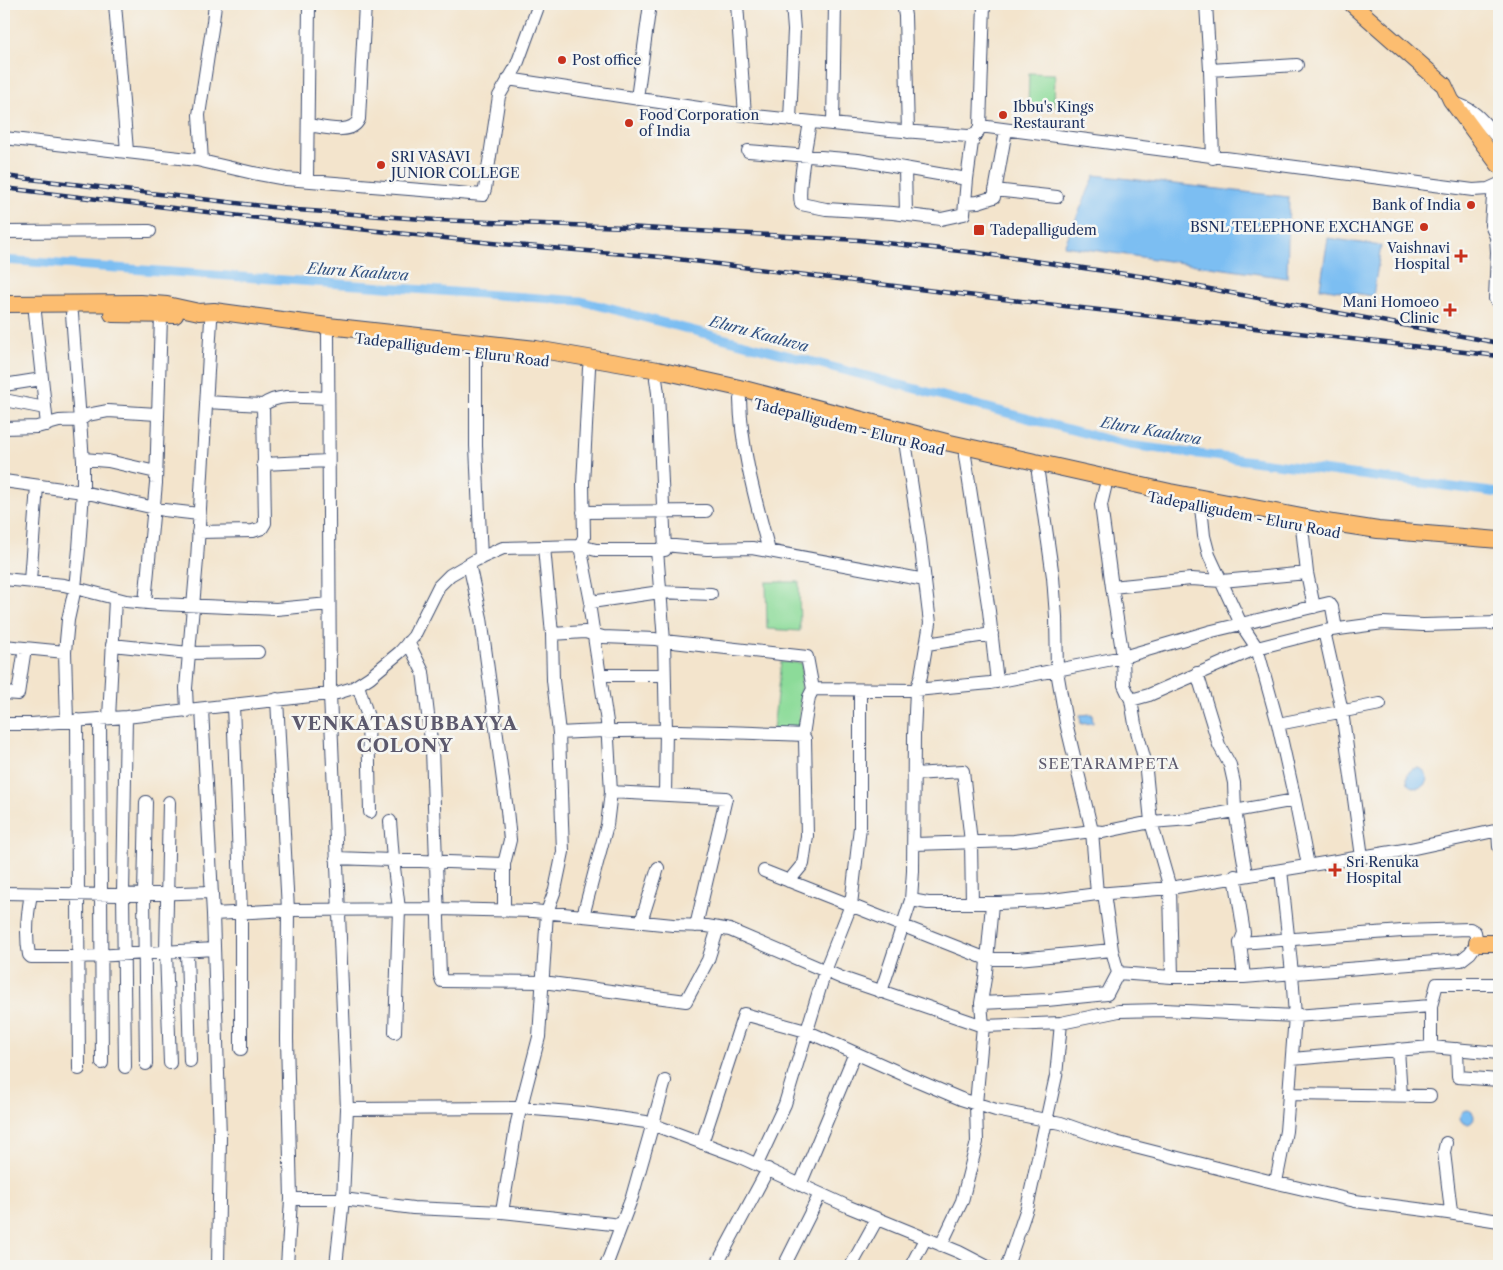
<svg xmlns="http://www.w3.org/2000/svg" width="1503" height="1270" font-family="'Libre Caslon Text',serif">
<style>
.green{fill:#8cdb99;stroke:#54857c}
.water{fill:#7cbef2;stroke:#4c76a8}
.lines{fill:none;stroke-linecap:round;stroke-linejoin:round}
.canal{stroke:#7cbef2;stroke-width:9}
.minor-casing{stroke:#3b4a6e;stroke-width:14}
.major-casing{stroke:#3b4a6e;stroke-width:18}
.minor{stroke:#fff;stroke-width:12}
.major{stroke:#fcbd6f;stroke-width:16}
.rail-casing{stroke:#1b2f5e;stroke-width:4.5}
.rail{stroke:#f6f6f2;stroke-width:2.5;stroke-dasharray:8;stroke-linecap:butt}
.poi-dot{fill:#c8321e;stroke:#f6f6f2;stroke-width:2}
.labels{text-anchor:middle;stroke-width:5;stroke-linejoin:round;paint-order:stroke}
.poi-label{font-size:14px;fill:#1b2f5e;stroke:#f6f6f2;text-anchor:start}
.street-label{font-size:14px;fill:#1b2f5e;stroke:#f6f6f2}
.water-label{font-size:15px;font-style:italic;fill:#335383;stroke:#f6f6f2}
.neighbourhood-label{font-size:15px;letter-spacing:1px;fill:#5c596d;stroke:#f6f6f2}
.district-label{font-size:19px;font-weight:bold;letter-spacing:1px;fill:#5c596d;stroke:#f6f6f2}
</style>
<rect width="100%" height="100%" fill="#f6f6f2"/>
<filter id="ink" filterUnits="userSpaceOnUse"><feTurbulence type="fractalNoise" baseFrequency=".02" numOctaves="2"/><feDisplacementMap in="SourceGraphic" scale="10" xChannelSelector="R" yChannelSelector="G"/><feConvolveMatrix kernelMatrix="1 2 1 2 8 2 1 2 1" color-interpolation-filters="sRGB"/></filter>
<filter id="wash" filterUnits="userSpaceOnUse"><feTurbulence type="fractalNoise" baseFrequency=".0096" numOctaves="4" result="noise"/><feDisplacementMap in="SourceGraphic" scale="20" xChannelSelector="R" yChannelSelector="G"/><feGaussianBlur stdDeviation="1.12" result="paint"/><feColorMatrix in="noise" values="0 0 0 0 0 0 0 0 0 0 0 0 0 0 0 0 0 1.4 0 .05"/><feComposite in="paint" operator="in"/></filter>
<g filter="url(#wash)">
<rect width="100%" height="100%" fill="#f3e4cc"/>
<path class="green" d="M1029,73l26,1 -1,35 -26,-1z
M766,582h33l1,49 -33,-2z
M781,662l21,1 -3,67 -26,-1z"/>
<path class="water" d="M1095,175l194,22 -2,81 -223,-32z
M1328,238l53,8 -8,50 -53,-8z
M1092,714l1,9 -12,1 -1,-9z
M1407 778a10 10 0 1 1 20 0a10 10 0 1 1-20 0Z
M1460 1117a7 7 0 1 1 14 0a7 7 0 1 1-14 0Z"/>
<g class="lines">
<path class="canal" d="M4,260l577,41 548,144 370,48"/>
</g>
</g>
<g filter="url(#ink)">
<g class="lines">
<defs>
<path id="minor" d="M115,4l12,147
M737,4l8,111
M903,4l2,12 3,116
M1206,4l4,66 3,88
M1210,70l87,-5
M508,79l237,36 145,15 78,6 9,-2 3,-8 4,-122
M637,98l13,-94
M1455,108l-1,-5c22,6 31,21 45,37
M790,120l4,-90 -2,-26
M833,124l2,-120
M308,125c15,2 44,11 51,-6l6,-115
M980,126l493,64 15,-1 11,-5
M4,138l193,22 56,13 33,6 197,16 2,-6 14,-93 17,-29 23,-63
M748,151l110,9 109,19 -3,35 -23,5 -48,-6 -67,-4 -25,-5c-4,-17 6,-62 9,-82
M202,161l-3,-46 14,-93 2,-18
M905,168l1,46
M967,179l6,-44
M307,180l2,-176
M1498,186l-5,11 -2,28 5,12 1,15 -2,47 4,5
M995,190l62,7
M965,203l13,-1 16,-5 12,-67
M4,232l146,-1
M35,313l12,112
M328,335l2,359 17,415
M476,352v94l5,112
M4,385l38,-6
M740,399c1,52 16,102 29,152
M4,400l41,8
M206,402l57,3
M4,428l33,-1 22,-6 21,-1 7,-5 21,-4 49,3
M965,456l24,155 8,71
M83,459l25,2 48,11
M263,464l65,-3
M1038,473l15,104 3,40 1,54 9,52 26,108 5,63
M4,481l79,11 81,18 35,4
M1105,488l-4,17 11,82 11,70 1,28 7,15 4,24 10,37 6,61 19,66 2,89
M1201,507l3,29 5,19 32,69 16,24 21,76 17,76
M583,512l123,-1
M1302,527l5,46 7,34
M198,532l55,-1 9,-3 3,-5 -2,-118c17,-13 45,-7 64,-7
M664,545l43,4 45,-1 173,32
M657,550l7,91 2,89 -1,65
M4,579l60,6 62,16 33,3 117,5 53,-5
M30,581l7,-95
M1112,587l79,-8 31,2 85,-8
M591,602l69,-10 51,2
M145,603l11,-120 5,-167
M1324,631l18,80 20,146
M552,634l33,-2 18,5 52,2 9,2 143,16 6,32 -4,8 -6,38 2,4 2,97 -4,28 -14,17
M408,642l15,30 9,77 8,226 2,6 101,1 143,19 22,-41 10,-32
M927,644l65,-10
M112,645l77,8 69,-1
M4,646l61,6
M1197,673l22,72 11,20 4,18 1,28 11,63
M600,675h64
M358,685l10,32 2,95
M813,689l103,1 74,-7 133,-26 89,-26 117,-28 3,4 4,22
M4,693l14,1 7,-46
M277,699l11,211 -1,129 4,160 -4,67
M1131,700l18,-5 108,-47 67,-17 59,-8 40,2 76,-2
M233,705l8,208v136
M202,709l11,205 75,-4 150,-1 95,2 140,14 34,1 23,4 112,48 141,48 78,-3 58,-12 45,-1 131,6 136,-10
M187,711l-1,-23 11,-128 14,-240
M109,718l6,-119
M100,719l2,344
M77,720l2,349
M67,721l-2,-69 3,-32 7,-32 4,-39 4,-57v-31l-11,-147
M4,724h27l95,-7 211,-24 16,-5 17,-11 30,-25 14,-16 25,-50 11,-11 26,-15 27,-12 77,-2 16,4h69l-7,-157 -2,-14
M1278,724l102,-20
M559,733c81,-5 163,-1 244,2
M914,774l49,-3 8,71 1,61
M611,792l115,6 -30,128
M146,802l-2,92 2,170
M169,802l-3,150 4,111
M390,821l3,38 6,50 -4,123
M1498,830l1,17
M914,844l100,-3 78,-10 11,1 48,-10 39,-3 105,-19 13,65
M336,858l168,6 6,-24 -3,-30 -26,-192 -12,-54
M1281,870l11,103 3,43 -6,78 141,2
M764,871l223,88h31l94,-9
M1235,876l9,57 -4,10 4,34
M4,893l114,2 93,-3
M31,894c-4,21 -6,40 -2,61l2,2h48l135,-8
M911,900l17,3h70l47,-2 52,-7 73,-6 240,-39 89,-19
M504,910v-46
M213,914l7,223 -2,129
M583,916l24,-91 4,-33 -4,-70 -17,-112 1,-8 -11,-56 4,-9 -1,-53 6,-116
M641,922l17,-54
M187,951l3,110
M1118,973l54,4h72l217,-17 9,-7 7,-10 -2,-11 -5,-3 -68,2 -162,12
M881,992l30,-92 2,-29 1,-136 2,-45 5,-14 9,-53 -10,-83 -15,-99
M981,1003l66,-3 60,-6 11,-21 -6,-23 -8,-57
M1431,1047v-41l6,-22h62
M1398,1049l3,47
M1457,1049l1,28 41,3
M1292,1059l139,-12 68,6
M125,1067l-2,-173 3,-177
M702,1143l42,-129 62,17 103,46 52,22 35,11 65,13 54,19 150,38 90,21 93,12 3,-2 -7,-59 2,-9
M757,1164l28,-60 40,-133 26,-66 9,-78v-136
M1276,1182l10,-51 3,-37
M800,1185l55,-132
M291,1199h52l70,9 89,4 15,-90 22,-85 8,-125 8,-22 8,-38 -4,-119 -6,-53 -1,-46 -8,-87
M502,1212l119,13
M1448,1213l51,8
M941,1245l21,-44 15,-59 -1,-38 7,-78 -2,-23 5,-31 6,-68
M336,1266l7,-67 4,-90 174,-1 62,5 63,9 94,35 109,50 110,45 27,14
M606,1266l26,-69 33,-116
M716,1266l52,-97
M784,1266l36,-72
M851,1266l26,-47
M911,1266l14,-27
M1007,1266l20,-58 29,-132 5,-53"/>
<path id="major" d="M1352,4l92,81 7,15 48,65
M4,304l137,-1 26,2 32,7 15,-1 114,15 208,23 122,21 86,19 206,54 220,49 163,31 45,7 121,10
M112,314l63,1
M1477,943h22"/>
</defs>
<use href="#minor" class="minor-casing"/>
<use href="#major" class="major-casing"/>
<use href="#minor" class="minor"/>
<use href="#major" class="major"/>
<defs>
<path id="rail" d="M4,176l293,34 56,4 83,6 189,7 234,13 119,13 168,24 353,66
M4,188l288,34 210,22 159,13 298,37 540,62"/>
</defs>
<use href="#rail" class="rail-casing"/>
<use href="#rail" class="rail"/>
</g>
</g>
<g class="poi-dot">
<circle cx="562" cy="60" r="5"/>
<circle cx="1003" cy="115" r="5"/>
<circle cx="629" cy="123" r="5"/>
<circle cx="381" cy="165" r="5"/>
<circle cx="1471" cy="205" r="5"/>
<circle cx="1424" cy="227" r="5"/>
<rect x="973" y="224" width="12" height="12" rx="2.5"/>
<path d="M1458.5 248.5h5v5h5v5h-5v5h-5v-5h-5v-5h5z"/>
<path d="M1447.5 302.5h5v5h5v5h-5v5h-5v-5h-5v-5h5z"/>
<path d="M1332.5 862.5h5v5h5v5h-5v5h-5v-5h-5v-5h5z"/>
</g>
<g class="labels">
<g class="poi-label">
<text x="572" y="65">Post office</text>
<text x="1013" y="112">Ibbu's Kings<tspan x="1013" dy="16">Restaurant</tspan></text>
<text x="639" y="120">Food Corporation<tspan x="639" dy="16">of India</tspan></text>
<text x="391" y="162">SRI VASAVI<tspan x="391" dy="16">JUNIOR COLLEGE</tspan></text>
<text x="1461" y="210" text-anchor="end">Bank of India</text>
<text x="1414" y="232" text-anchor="end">BSNL TELEPHONE EXCHANGE</text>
<text x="990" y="235">Tadepalligudem</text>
<text x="1450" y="253" text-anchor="end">Vaishnavi<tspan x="1450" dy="16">Hospital</tspan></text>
<text x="1439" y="307" text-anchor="end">Mani Homoeo<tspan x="1439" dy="16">Clinic</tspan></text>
<text x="1346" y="867">Sri Renuka<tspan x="1346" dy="16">Hospital</tspan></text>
</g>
<g class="street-label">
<text transform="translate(452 350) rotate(7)" y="5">Tadepalligudem - Eluru Road</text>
<text transform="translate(849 427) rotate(14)" y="5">Tadepalligudem - Eluru Road</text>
<text transform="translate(1244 515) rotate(11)" y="5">Tadepalligudem - Eluru Road</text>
</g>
<g class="water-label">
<text transform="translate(358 272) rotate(4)" y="5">Eluru Kaaluva</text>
<text transform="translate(759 334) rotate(15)" y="5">Eluru Kaaluva</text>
<text transform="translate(1151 431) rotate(10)" y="5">Eluru Kaaluva</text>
</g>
<g class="neighbourhood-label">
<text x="1109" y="769">SEETARAMPETA</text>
</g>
<g class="district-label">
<text x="405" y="730">VENKATASUBBAYYA<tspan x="405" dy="22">COLONY</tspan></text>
</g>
</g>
<rect width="1503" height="1270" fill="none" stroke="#f6f6f2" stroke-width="20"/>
</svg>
